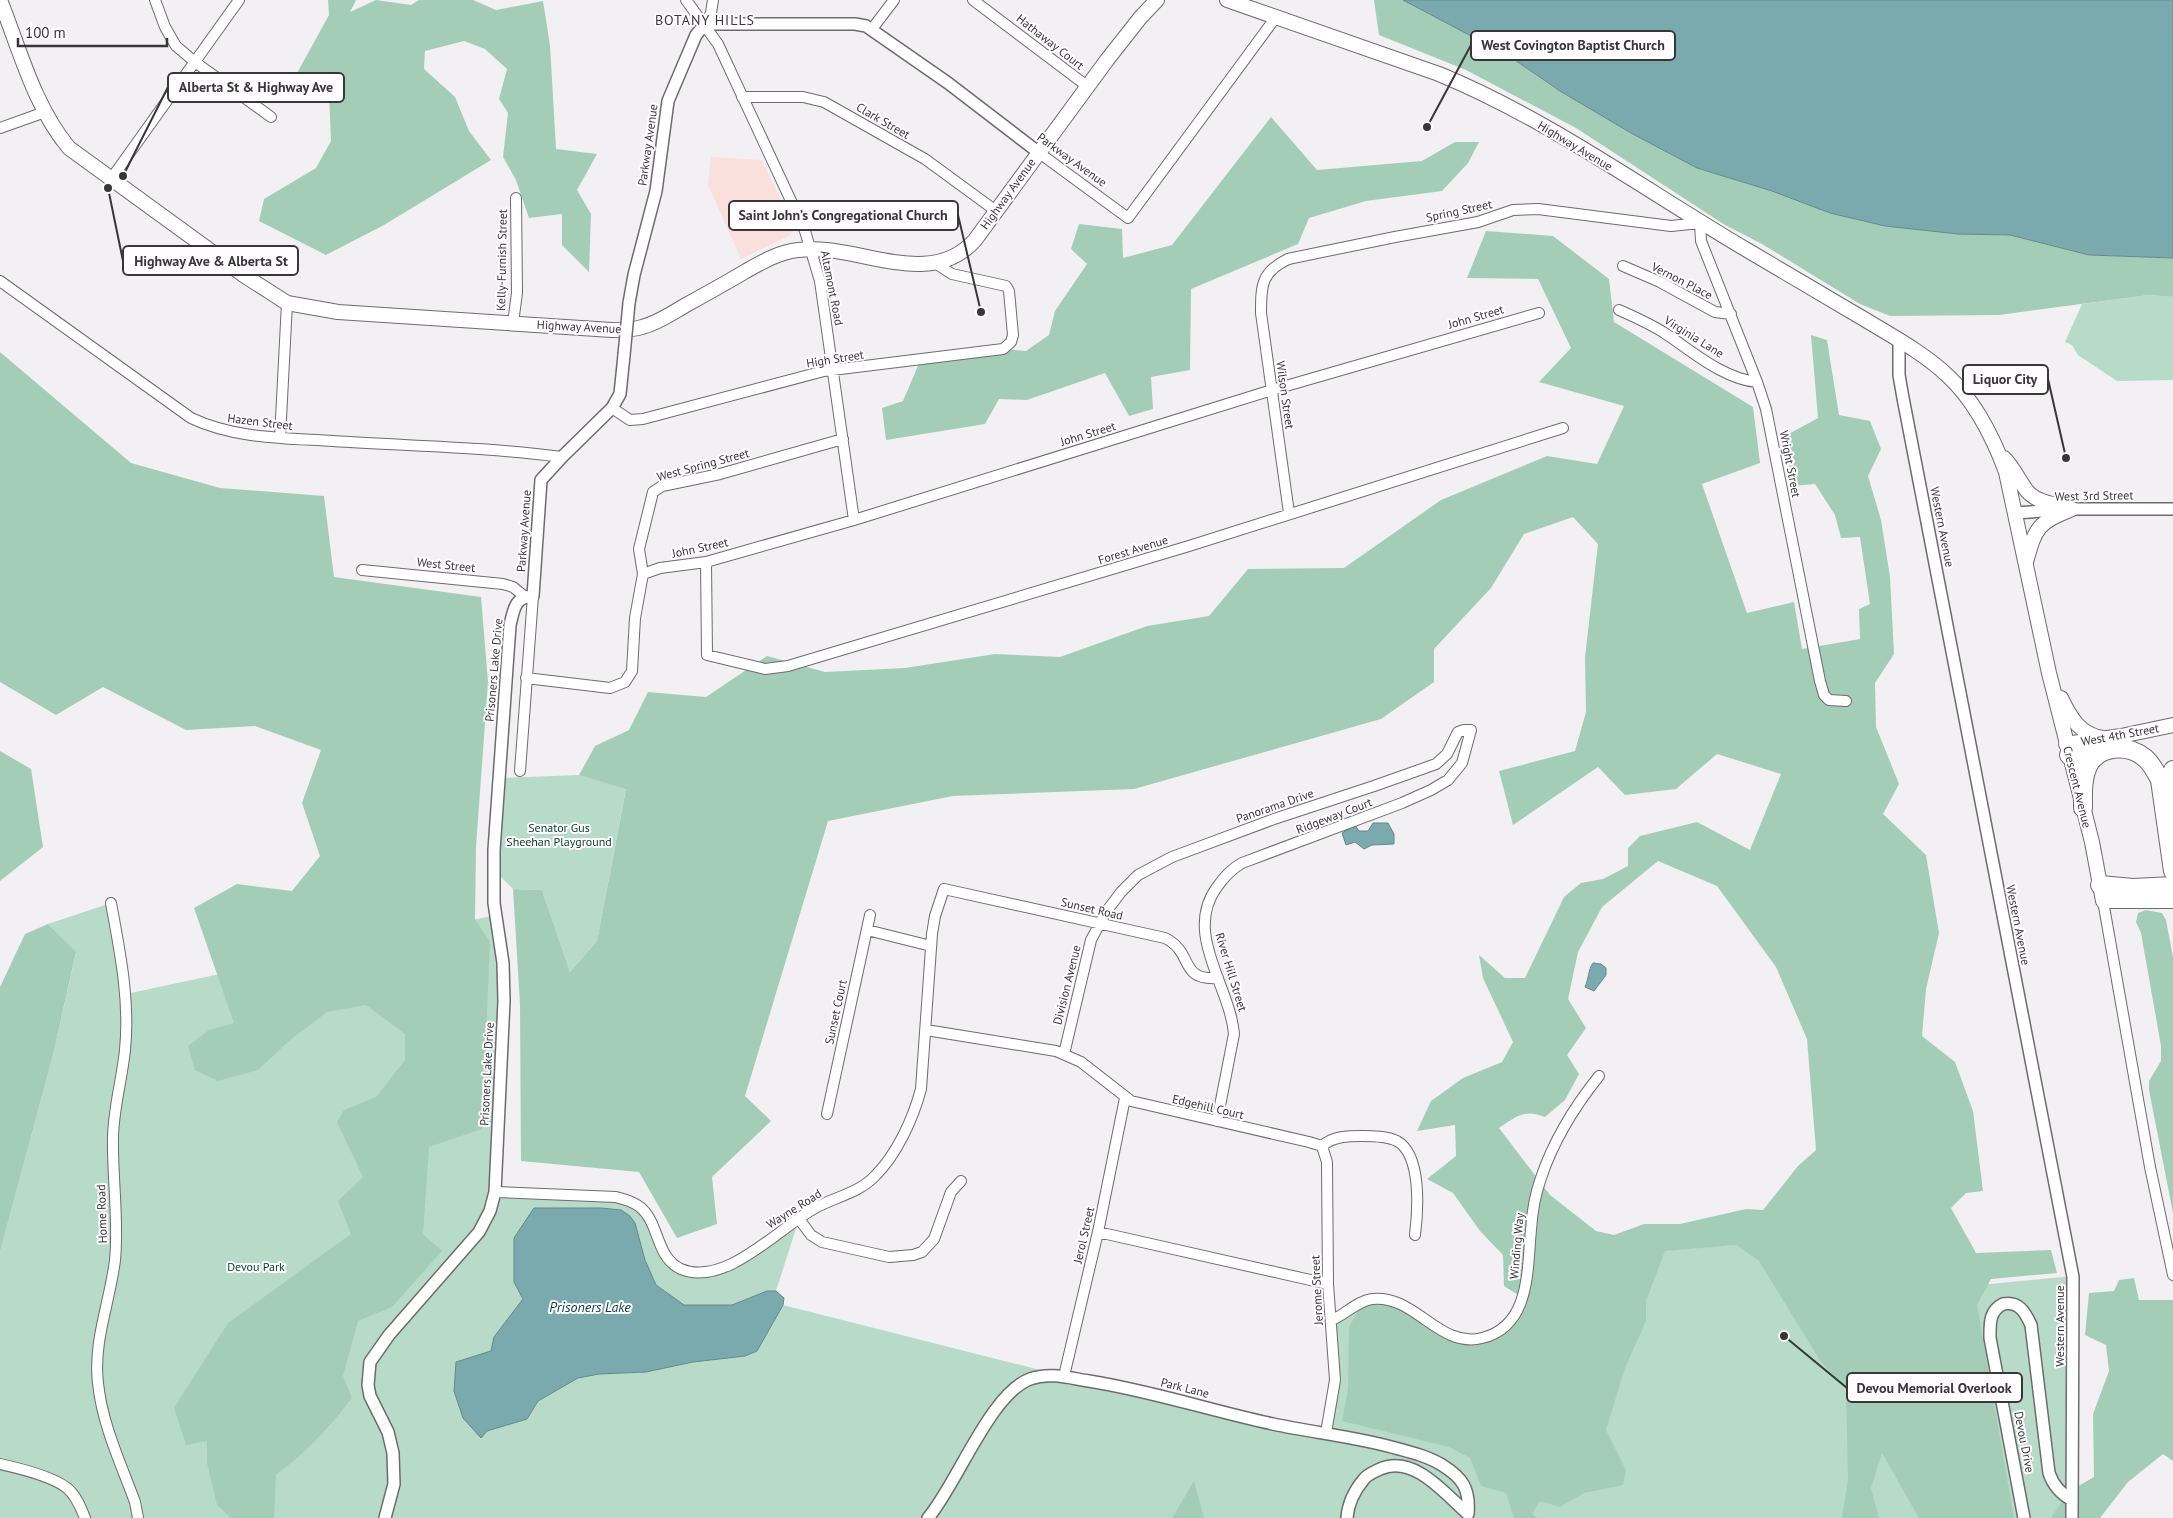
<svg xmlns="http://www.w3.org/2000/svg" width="2173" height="1518" font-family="'PT Sans',sans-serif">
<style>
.education{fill:#fae0dc}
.green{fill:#b8dac9}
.forest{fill:#a4cdb8;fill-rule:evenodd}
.water{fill:#7aaaae;stroke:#66888b}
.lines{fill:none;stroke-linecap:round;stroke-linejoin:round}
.minor-casing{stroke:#6d6b6e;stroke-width:12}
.tertiary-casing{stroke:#6d6b6e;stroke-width:14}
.secondary-casing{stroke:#6d6b6e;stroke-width:16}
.motorway-casing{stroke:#6d6b6e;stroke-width:20}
.minor{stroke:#fff;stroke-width:10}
.tertiary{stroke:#fff;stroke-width:11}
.secondary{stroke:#fff;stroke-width:14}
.motorway{stroke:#fff;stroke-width:18}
.tertiary-bridge-casing{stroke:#6d6b6e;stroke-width:14;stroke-linecap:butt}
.tertiary-bridge{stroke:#fff;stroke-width:11}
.labels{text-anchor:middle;stroke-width:4;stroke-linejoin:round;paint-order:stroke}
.street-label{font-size:12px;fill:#383738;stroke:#fffdff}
.park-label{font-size:12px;fill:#043c28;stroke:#fffdff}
.neighbourhood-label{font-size:14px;letter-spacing:1px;fill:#383738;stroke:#fffdff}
.water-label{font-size:14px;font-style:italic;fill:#0b3b3e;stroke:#fffdff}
.leader{fill:none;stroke:#383738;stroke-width:2}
.callout-dot{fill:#383738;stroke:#fffdff;stroke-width:2}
.callout{fill:#fffdff;stroke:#383738;stroke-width:2}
.callout-label{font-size:14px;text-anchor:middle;font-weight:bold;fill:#383738}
</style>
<rect width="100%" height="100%" fill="#f2f0f3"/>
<path class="education" d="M711,157l51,3 32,68 -3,7 -50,24 -33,-74z"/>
<path class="green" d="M773,200l5,2c2,8 10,17 9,25l-5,2c-8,-5 -14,-18 -12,-27z
M2149,295l24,2v83l-56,1 -39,-26 -6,-10 -7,-3 17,-38z
M579,775l47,13 -29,153 -27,31 -28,-82 -29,-1 -14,-14 4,-97z
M111,903l15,91 370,-79 7,48 -8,229 138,10 26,41 22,25 36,2 82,-51 -23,72 8,7 -1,7 281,71 262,57 7,-36 -1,-77 25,-16 73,19 44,16 38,-18 16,-60 413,-32 18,58 114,-11 -1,242h-2072v-266l53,-197 23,-102 -28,-29z"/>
<path class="forest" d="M328,0h28l-6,12 26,-12 35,5 8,-5h54l23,10 47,-9 7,44 6,104 41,5 -20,36 14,24 -2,58 -27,-27v-31l-33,4 -13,-38 -13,-23 5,-44 -9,-14 8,-30 -22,-20 -21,-8 -39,10 -1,18 31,28 14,34 22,29 -107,65 -58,30 -67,-34 5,-22 52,-31 15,-27 -2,-46 -15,-10 -29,10 44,-80z
M1374,0h29l39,20 67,36 51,35 71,42 66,35 75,23 58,22 55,13 73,8 52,1 79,20 84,3v39l-24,-2 -150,20 -109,1 -30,-12 -98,-60 -37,-19 -149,-97 -110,-58 -87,-35z
M1271,117l46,53 105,-9 33,-19h24l-11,21 -26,28 -76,10 -57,17 -11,26 -107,45 -1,81 -39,7 2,32 -24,7 -24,-43 -78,27 -28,-1 -14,25 -99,16 -4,-32 21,-7 17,-40 83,-12 23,2 23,-16 6,-24 32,-47 -16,-15 8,-25 43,5 1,29 49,-13z
M1486,231l67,5 56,43 5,43 139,85 7,56 -58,21 45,129 47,-11 8,47 58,-10 -1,-30 11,-5 -10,-67 -19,1 -6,-23 -20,-31 -23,2 -7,-50 33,-18 -7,-83 16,5 12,75 31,6 11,28 -13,27 13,44 9,57 4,77 -19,29 1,44 23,57 -16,30 43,41 13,78 -13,56 -4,47 33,26 18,49 10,80 -17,2 -15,15 25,45 75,-3 6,23 -66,6 -14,26 37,213h-95l-37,-65 -11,35 8,30h-37l6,-39 -2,-90 -25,-27 -62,-101 -22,-16 -72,6 -19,50v20l-21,47 -19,62 20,40 -3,15 -39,8 -24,14 -20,-6 -8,13 5,4h-23l-8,-25 -25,-7 -11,-28 -21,-11 -107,-26 6,-32 1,-62 14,-25 27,-2 73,38 32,-4 28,-36 -19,-12 -1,-31 -23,-24 -27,-38 -26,-14 29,-23 -1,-31 -38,6 14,-30 32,-23 39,-16 11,-20 -30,-64 -4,-23 26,23h20l39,-81 17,-14 22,-4 25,-13v-18l12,-12 57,-14 53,28 31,-76 -64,-20 -41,35 -51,6 -27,-28 -85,58 -14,-54 76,-20 11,-39 -1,-55 13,-113 -25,-27 -49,17 -33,54 -57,61v33l-53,37 -247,70 -181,7 -125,25 -83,275 26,25 -59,56 5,47 -40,14 -38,-66 -118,-11 -1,-157 -7,-115 29,1 28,82 27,-31 29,-152 -47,-14 16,-29 34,-16 19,-38 58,5 61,-41 58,16 80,-4 90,-14 65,3 87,-31 62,-10 39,-47 96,-1 97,-68 106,-44 50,8 27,-58 -85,-24 32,-34 -33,-69 -71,-1zM1658,861l59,25 59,81 31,72 9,111 -18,16 -35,44 -17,-1 -66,15h-36l-30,11 -18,-4 -46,-36 -51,-67c18,-12 25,-19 46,-11l20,-17 14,-26 -12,-19 19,-27 -18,-29 10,-47 24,-45z
M0,352l131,111 89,25 104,8 10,81 147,20 7,85 -12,165 -1,72 15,23 -8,187 -53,18 -6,87 19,17 -50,56 -34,14 -15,55 9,22c-22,28 -46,56 -76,76l-2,44h-43l-14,-13 -10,-42v-22l-21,4 -12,-37 54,-85 123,-89 -13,-33 25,-24 -26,-55 7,-12 32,-13 29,-37v-26l-39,-29 -39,7 -37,28 -32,30 -40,11 -23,-11 -7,-24 21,-16 25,-7 -40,-115 43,-24 55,7 28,-35 -18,-53 19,-53 -66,-24 -69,4 -83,-43 -47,28 -56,-33z
M0,751l31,18 12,78 -43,34z
M2146,910l16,3 4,7 7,37v256l-24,-123v-9l12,-20v-15l-20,-113 -5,-11 2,-9z
M48,924l28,28 -23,103 -53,197v-265l25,-53z
M2134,1278l5,22h34v161l-10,-7 -35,28 -28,36h-49l17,-26 26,-15 -1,-63 16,-43 -3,-26 -21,-10 4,-42 25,-2 5,-11z
M1194,1481l10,37h-32z"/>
<path class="water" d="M1403,0h770v258l-84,-3 -79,-20 -52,-1 -73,-8 -55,-13 -58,-22 -75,-23 -66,-35 -71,-42 -51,-35z
M1373,823h15l6,11v10l-22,1 -8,4 -9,-7 -9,3 -4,-12 13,-8 4,6h9z
M1593,963l8,1 5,4v7l-12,16 -9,-4c4,-9 3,-17 8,-24z
M534,1208h67l20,2 9,6 5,7 10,37 11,25 28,20h48l35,-14h9l8,7 -1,7 -26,46 -12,5 -52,6 -47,10 -47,2 -21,4 -40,23 -11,18 -40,12 -6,7 -18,-20 -9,-27 2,-29 35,-11 3,-14 29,-38 -9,-17v-44z"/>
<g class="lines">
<defs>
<path id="minor" d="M155,0l10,27 11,19 19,16 76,55
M686,0l32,44 87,187 15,50 34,239
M973,0l114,86
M705,24l6,-11 2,-13
M872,29l22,-29
M742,97h61l21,5 101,57 71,52
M0,128l45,-16
M1038,152l90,66 148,-201
M111,179l128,-179
M1623,266l37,16 55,30 16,2
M0,281l191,137c44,21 95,20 142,23 76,5 153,6 229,16
M1619,310c16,7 32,14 47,24 27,18 58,45 91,48
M513,323l4,-30 -1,-95
M612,408l18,12 13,-1 181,-48 179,-22 8,-7 2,-7 -4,-44 -3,-5 -54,-12 -17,-11
M280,438l7,-135
M1289,513l-28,-200c0,-27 0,-41 27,-54l107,-22 83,-15 35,-12 25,-1 133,17 29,-3 1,18 56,141 9,27 54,272 4,14 5,5 17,1
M706,562l1,93 58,14 23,-3 401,-120 374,-118
M362,570l141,14 10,3 11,9
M643,574l17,-6 46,-6 148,-42 418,-130 267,-77
M526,678l84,10 15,-6 7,-11 3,-53 8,-44 -4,-25 14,-57 9,-6 58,-12 123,-35
M520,771l13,-175
M2103,901l47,266 23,108
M111,903c9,49 19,97 14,147 -3,29 -11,56 -12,86 -1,41 6,84 2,124 -5,42 -22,81 -17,123 4,41 23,81 37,119l3,16
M867,930l64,16
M926,1030l130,21 25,11 50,39 178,41 13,4
M1064,1054l27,-114 15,-28 15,-20 17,-17 34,-18 102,-38 100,-33 62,-22 11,-10 11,-22 6,-2h7l-9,33 -14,17 -17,10 -29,13 -160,60c-11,6 -18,14 -25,24 -34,46 13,99 17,147l-17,87
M827,1114l43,-199
M1322,1146l5,16 1,122 7,96 -9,53
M1322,1146c11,-10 27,-10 40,-10 11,0 25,0 35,5 25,14 21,70 18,94
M495,1192l121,5c8,2 17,4 24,10 20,16 15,50 41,62 44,19 99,-42 134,-61 20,-11 44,-15 60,-32 22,-22 38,-57 46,-87l11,-155 3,-18 9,-27 221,49c30,15 13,43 53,40
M799,1219l12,16 11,7 67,15 24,-2 9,-3 12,-13 17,-47 10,-11
M1098,1232l230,52
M1332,1320c14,-6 25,-19 40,-21 43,-5 67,50 110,39 49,-12 45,-69 49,-108 1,-18 4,-35 10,-52 12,-36 34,-72 58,-102
M1064,1376l34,-144 27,-134
M0,1464c18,4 52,12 67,24 9,7 14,20 18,30"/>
<path id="tertiary" d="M629,303l5,-28 22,-84 12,-90 28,-66 9,-11h150l11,2 82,57 90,69
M1899,340v35l4,23 170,879 -1,241
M2015,513l57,-4h101
M385,1518l9,-34 -1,-31 -5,-21 -18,-36 -2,-11 2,-23 19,-27 90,-103 11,-21 5,-19 9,-191 -1,-38 -9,-60v-53l16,-225c4,-15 4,-28 23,-29l8,-116 21,-23 50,-49 8,-14 4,-39
M928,1518c29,-34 62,-124 102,-139 20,-7 39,-1 59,2 63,10 123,30 184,43 42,9 85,13 126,25 15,4 30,8 43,16 21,13 28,24 26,49
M1347,1518c1,-15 7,-27 17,-39 4,-5 10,-7 16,-10 34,-15 65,25 88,45
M2024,1518l-34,-180c0,-14 -1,-27 13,-34 16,-3 22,8 28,21l18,148c4,12 12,21 23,27"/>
<path id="secondary" d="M0,0c20,50 34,106 69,148l176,128 42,27 51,9 274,18c10,0 21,0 30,-3 16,-4 30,-14 44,-22 20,-11 40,-22 60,-34 16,-9 33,-19 52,-21 58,-8 131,42 177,-10l132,-180 33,-42 17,-18
M1227,0l212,74c109,45 206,116 308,176 39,23 78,46 117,69 28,17 60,34 84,57 28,26 45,61 58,96l43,201 43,169 11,59h70
M2004,458c10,10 15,23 23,33 10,12 31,14 45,18
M2026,562c10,-36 12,-39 46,-53
M2061,698c9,19 19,37 42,40
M2066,744l55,-8 52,-11"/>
<path id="motorway" d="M2069,755l37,-5
M2167,799l1,-11 5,-18
M2083,808c0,-14 -1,-29 5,-42 11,-21 40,-22 57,-8 7,6 11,14 15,22l13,91
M2100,885l33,3 40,-2"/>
</defs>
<use href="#minor" class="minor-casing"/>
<use href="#tertiary" class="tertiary-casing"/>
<use href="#secondary" class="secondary-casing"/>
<use href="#motorway" class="motorway-casing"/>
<use href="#minor" class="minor"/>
<use href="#tertiary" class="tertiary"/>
<use href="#secondary" class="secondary"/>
<use href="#motorway" class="motorway"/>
<defs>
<path id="tertiary-bridge" d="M624,355l5,-52"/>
</defs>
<use href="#tertiary-bridge" class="tertiary-bridge-casing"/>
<use href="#tertiary-bridge" class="tertiary-bridge"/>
</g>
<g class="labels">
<g class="street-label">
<text transform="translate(1050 42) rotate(38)" y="4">Hathaway Court</text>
<text transform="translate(883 121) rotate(30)" y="4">Clark Street</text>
<text transform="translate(648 145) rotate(-82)" y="4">Parkway Avenue</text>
<text transform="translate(1575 146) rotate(31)" y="4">Highway Avenue</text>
<text transform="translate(1072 160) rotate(36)" y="4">Parkway Avenue</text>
<text transform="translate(1008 194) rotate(-54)" y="4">Highway Avenue</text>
<text transform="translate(1459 211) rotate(-12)" y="4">Spring Street</text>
<text transform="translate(502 260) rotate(-89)" y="4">Kelly-Furnish Street</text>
<text transform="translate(1682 281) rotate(27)" y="4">Vernon Place</text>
<text transform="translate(832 288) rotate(79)" y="4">Altamont Road</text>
<text transform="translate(1476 317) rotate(-16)" y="4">John Street</text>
<text transform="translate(579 327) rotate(3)" y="4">Highway Avenue</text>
<text transform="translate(1694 337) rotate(32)" y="4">Virginia Lane</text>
<text transform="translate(835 359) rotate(-9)" y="4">High Street</text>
<text transform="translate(1285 395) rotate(82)" y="4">Wilson Street</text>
<text transform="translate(260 422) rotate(7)" y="4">Hazen Street</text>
<text transform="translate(1088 434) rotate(-17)" y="4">John Street</text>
<text transform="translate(1790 464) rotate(79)" y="4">Wright Street</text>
<text transform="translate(703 465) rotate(-15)" y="4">West Spring Street</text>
<text transform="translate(2094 496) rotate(-1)" y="4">West 3rd Street</text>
<text transform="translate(1942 527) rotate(79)" y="4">Western Avenue</text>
<text transform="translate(524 531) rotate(-86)" y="4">Parkway Avenue</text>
<text transform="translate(700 548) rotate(-12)" y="4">John Street</text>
<text transform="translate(1133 550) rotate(-17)" y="4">Forest Avenue</text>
<text transform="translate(446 565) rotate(6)" y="4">West Street</text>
<text transform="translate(494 670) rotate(-85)" y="4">Prisoners Lake Drive</text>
<text transform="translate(2120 735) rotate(-10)" y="4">West 4th Street</text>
<text transform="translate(2077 787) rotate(76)" y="4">Crescent Avenue</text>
<text transform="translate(1275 806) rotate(-19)" y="4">Panorama Drive</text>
<text transform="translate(1334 816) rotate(-21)" y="4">Ridgeway Court</text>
<text transform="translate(1092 909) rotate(13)" y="4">Sunset Road</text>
<text transform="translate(2018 925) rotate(79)" y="4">Western Avenue</text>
<text transform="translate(1231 972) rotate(73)" y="4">River Hill Street</text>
<text transform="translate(1067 985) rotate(-76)" y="4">Division Avenue</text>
<text transform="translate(836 1012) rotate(-78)" y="4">Sunset Court</text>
<text transform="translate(487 1074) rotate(-87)" y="4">Prisoners Lake Drive</text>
<text transform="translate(1208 1107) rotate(13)" y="4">Edgehill Court</text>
<text transform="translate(794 1209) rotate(-32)" y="4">Wayne Road</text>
<text transform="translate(102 1214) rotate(-92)" y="4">Home Road</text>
<text transform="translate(1084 1235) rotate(-77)" y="4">Jerol Street</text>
<text transform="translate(1517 1246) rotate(-85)" y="4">Winding Way</text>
<text transform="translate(1317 1290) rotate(-93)" y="4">Jerome Street</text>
<text transform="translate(2060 1326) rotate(-90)" y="4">Western Avenue</text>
<text transform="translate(1185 1388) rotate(14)" y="4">Park Lane</text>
<text transform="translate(2024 1442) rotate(79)" y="4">Devou Drive</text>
</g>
<g class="park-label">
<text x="559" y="832">Senator Gus<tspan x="559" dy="14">Sheehan Playground</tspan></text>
<text x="256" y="1271">Devou Park</text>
</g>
<g class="neighbourhood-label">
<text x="705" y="25">BOTANY HILLS</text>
</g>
<g class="water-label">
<text x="590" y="1312">Prisoners Lake</text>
</g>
</g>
<path class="leader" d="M1427 127L1471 45M123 176L168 87M981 312L958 215M108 188L123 261M2066 458L2048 379M1784 1336L1847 1388"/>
<g class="callout-dot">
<circle cx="1427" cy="127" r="5"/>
<circle cx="123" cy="176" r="5"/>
<circle cx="981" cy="312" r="5"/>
<circle cx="108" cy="188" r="5"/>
<circle cx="2066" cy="458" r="5"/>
<circle cx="1784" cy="1336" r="5"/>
</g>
<g class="callout">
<rect x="1471" y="31" width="204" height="29" rx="5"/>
<rect x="168" y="73" width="176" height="29" rx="5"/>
<rect x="729" y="201" width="229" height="29" rx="5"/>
<rect x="123" y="246" width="175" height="29" rx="5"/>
<rect x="1963" y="365" width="85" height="29" rx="5"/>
<rect x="1847" y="1373" width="175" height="29" rx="5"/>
</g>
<g class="callout-label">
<text x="1573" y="50">West Covington Baptist Church</text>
<text x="256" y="92">Alberta St &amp; Highway Ave</text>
<text x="843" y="220">Saint John’s Congregational Church</text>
<text x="211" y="266">Highway Ave &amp; Alberta St</text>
<text x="2005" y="384">Liquor City</text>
<text x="1934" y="1393">Devou Memorial Overlook</text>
</g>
<path d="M18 38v8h149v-8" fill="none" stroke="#383738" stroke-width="2.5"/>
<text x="25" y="38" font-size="15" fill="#383738" stroke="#fffdff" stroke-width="4" paint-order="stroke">100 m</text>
</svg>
